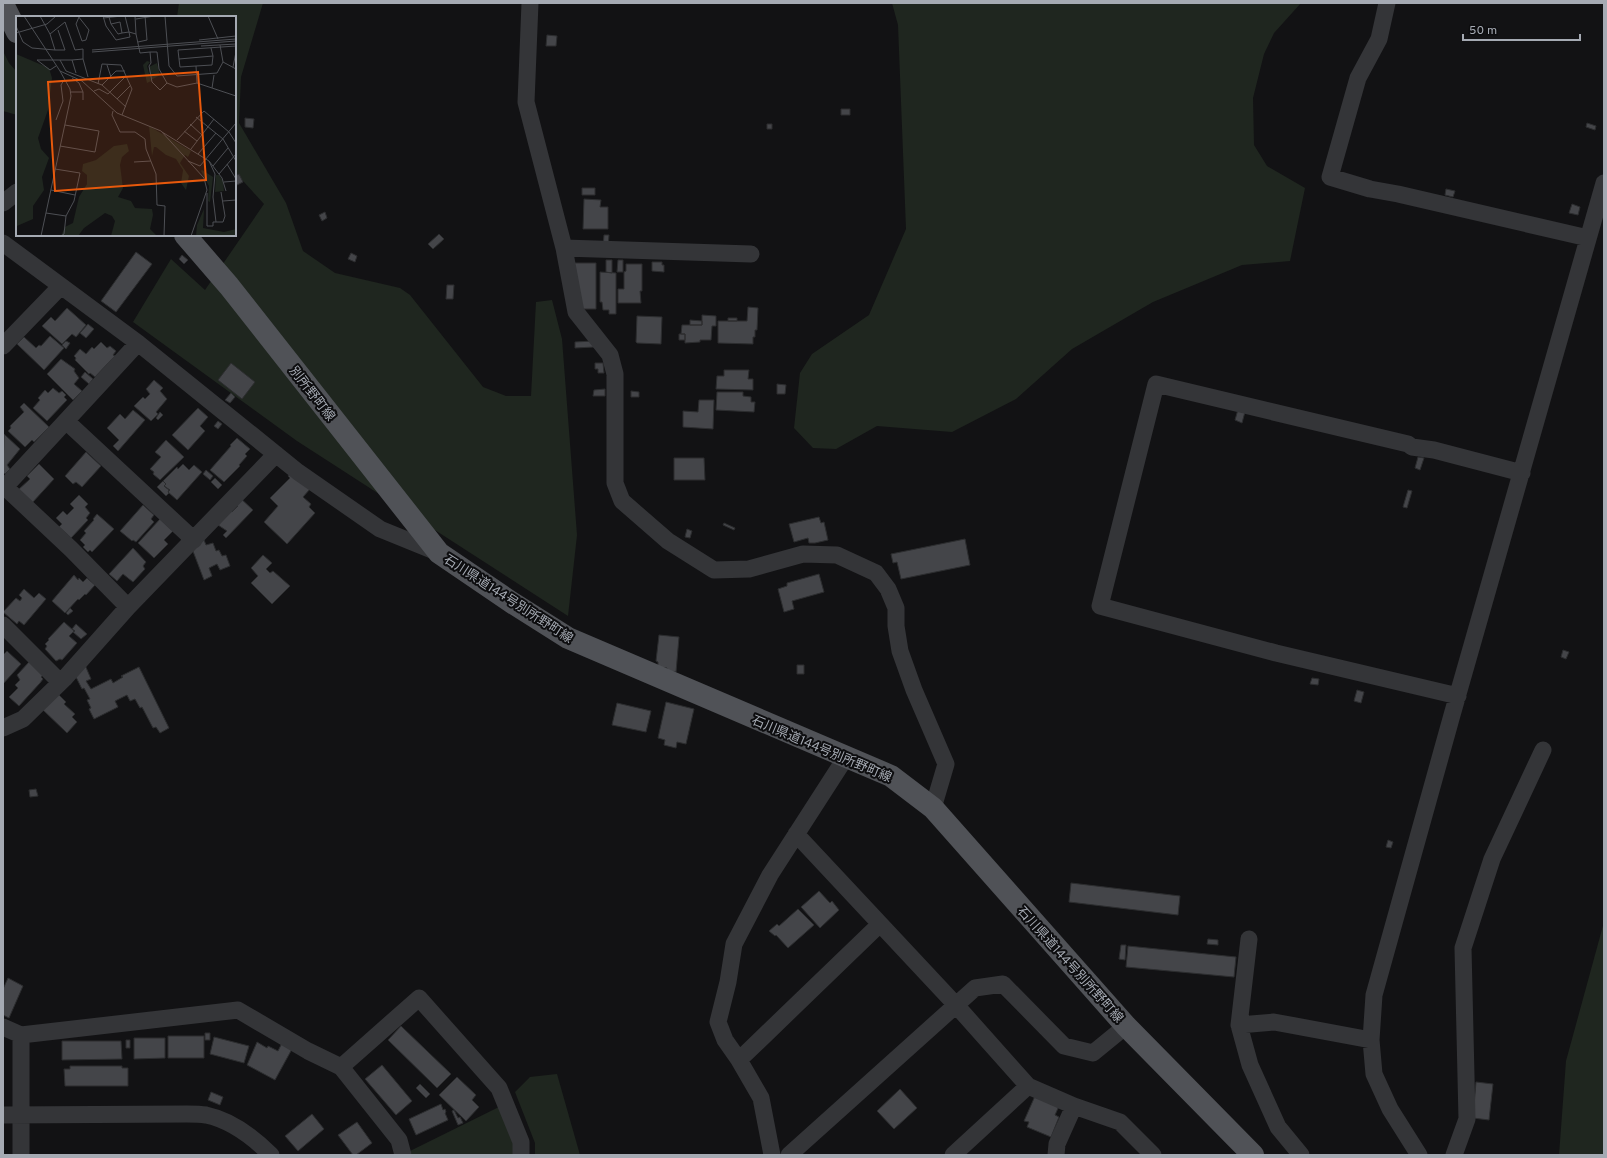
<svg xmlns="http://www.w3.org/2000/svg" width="1607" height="1158" font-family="Overpass,'Noto Sans JP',sans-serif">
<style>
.green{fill:#1f261f}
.building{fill:#444549;stroke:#2c2d2f}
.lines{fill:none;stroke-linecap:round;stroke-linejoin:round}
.minor{stroke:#343538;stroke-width:17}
.major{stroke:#505257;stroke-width:22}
.labels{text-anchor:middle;stroke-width:4;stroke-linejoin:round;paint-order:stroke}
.street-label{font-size:13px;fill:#a5aab3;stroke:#0d0d0f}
.inset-road{fill:none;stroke:#4d4f54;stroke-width:1}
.view{fill:#e8590c;fill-opacity:0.15;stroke:#e8590c;stroke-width:2}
.inset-edge{fill:none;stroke:#a5aab3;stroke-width:2}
</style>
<rect width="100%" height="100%" fill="#121214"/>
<path class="green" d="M179,3h84l-22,74 -2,46 47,80 17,48 32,22 65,15 10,7 73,92 23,9h25l5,-94 16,-2 10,39 15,196 -9,81 -271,-175 -164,-119 38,-63 34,31 59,-86 -29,-32v-155h-58z
M892,3h409l-27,30 -10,21 -11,44 1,47 13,21 38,22 -15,73 -48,4 -89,37 -81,47 -56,50 -64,33 -75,-6 -41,23 -23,-1 -19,-20 6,-55 12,-19 57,-39 37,-86 -8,-204z
M3,51l6,12 8,9v43l-14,-4z
M1604,922v233h-45l7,-94z
M557,1074l23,81h-45v-12l-20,-51 15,-15z
M505,1104l16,51h-109l-2,-4z"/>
<path class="building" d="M547,35l10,1 -1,10h-10z
M841,109h9v6h-9z
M245,118l9,1 -1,9 -8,-1z
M1587,123l9,3 -1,4 -9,-3z
M767,124h5v5h-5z
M239,174l4,8 -8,4v-10z
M582,188h13v7h-13z
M1446,189l9,2 -2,6 -8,-2z
M584,199l17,1 -1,7h8v22h-25z
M1572,204l8,3 -2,8 -9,-2z
M325,212l2,6 -5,3 -3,-6z
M439,234l5,5 -11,10 -5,-5z
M604,235h5l-1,13h-5z
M136,252l16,12 -36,48 -15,-11z
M351,253l6,3 -2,6 -7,-3z
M182,255l6,5 -4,4 -5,-5z
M606,260h6v13l-6,-1z
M618,260h5v12h-6z
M652,262h10v3h2v7l-12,-1z
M571,263h25v46h-14z
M626,264h16v27h-2l1,12h-23v-14h6v-17l2,-1z
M600,272l16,1v41h-7v-4h-6l-1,-8h-2z
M447,285h7l-1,14h-7z
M748,307l10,1 -1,22h-2v7h-2v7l-35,-1v-22h29z
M67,308l19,17 -10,12 -4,-3 -10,10 -20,-18 9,-9 4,4z
M702,315l14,1v10h-4l-1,14h-11v2l-15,1v-9h-4l1,-9h20z
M637,316l25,1 -1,27 -24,-1 -1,-1z
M728,318h9v3h-9z
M690,320l12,1v4h-12z
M88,324l6,5 -8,9 -6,-5z
M679,334h6v6h-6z
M50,336l14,12 -20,22 -27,-26 7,-7 12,11 3,-3 2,1z
M66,341l4,2 -4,6 -4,-4z
M593,341l1,6 -19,1v-6z
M101,342l6,6 3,-2 6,5 -3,4 2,1 -20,21 -5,-4 -1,1 -14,-14 1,-2 -2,-2 6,-7 6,5 6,-7 2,2z
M61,359l14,10 -1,2 5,7 -5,6 8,7 -9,9 -26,-26z
M231,363l24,19 -13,17 -24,-19z
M595,363h8l1,10h-6v-4h-3z
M724,370h25l-1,9h5v11l-37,-1 1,-13h7z
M85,372l8,7 -4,5 -8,-7z
M154,380l9,8 -3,3 7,8 -11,13 2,2 -7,7 -17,-15 9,-9 2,2 5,-5 -4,-5z
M777,384l9,1 -1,9h-8z
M53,388l6,5 3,-2 4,4 -2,2 3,3 -20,21 -14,-13 7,-8 -2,-2 7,-8 3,3z
M605,389v7h-12l1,-6z
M631,391l8,1v5h-8z
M717,392h26v4l8,1v5h4l-1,10 -38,-2z
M231,393l4,4 -5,6 -5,-3z
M699,400h15l-1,29 -30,-2v-16l15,1z
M24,403l25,24 -15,15 -2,-2 -7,7 -17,-16 3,-3 -1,-2 14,-14 -4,-5z
M1239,406l7,2 -4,15 -7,-3z
M198,408l10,9 -8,9 5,5 -17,19 -16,-15z
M133,410l12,10 -27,31 -5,-5 6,-6 -12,-12 13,-14 5,5z
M160,412l3,3 -5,5 -2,-2z
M218,421l4,3 -4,5 -4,-3z
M4,434l16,15 -13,16 3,4 -5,5 -2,-2z
M237,438l13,11 -5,5 2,2 -8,9 1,1 -16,16 -14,-12 21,-24 -1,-1z
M166,440l18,17 -24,23 -7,-6 1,-2 -4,-3 11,-12 -6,-5z
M86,452l15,14 -19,21 -6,-5 -3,2 -8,-8z
M1418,457l6,1 -4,12 -5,-2z
M674,458h30l1,22h-31z
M39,464l15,15 -22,24 -14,-13 12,-11 -3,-3z
M183,464l6,6 5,-5 8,7 -25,28 -9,-8 2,-2 -6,-4 2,-2 -3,-3 14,-14 1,2z
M293,469l17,20 -7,8 8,7 -2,3 6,6 -28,31 -23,-22 14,-16 -8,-8 20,-20 -2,-2z
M206,470l7,6 -3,4 -7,-6z
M215,478l7,7 -4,4 -7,-7z
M163,481l3,3 -2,2 5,4 -1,2 1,1 -3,3 -9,-9z
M1408,490l4,1 -5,17 -4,-1z
M79,495l9,9 -3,3 5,6 -4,5 2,2 -17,18 -12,-11 3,-3 -6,-6 7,-7 4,4 7,-7 -4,-4z
M237,495l16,15 -27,28 -3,-3 4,-4 -9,-6 8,-18 6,5 6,-6 -7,-5z
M143,505l11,10 -3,4 3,3 -18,20 -3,-2 -1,1 -12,-10z
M97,514l17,15 -22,23 -2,-2 -2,2 -5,-5 2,-2 -5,-5 6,-7 -2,-2 10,-11 -1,-1z
M819,517l2,6 3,-1 4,18 -13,3h-6l-1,-5 -14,4 -5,-18z
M160,519l13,12 -9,9 4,4 -14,14 -16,-15z
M724,523l11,5 -1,2 -11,-5z
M687,529l5,2 -2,7 -5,-1z
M965,539l5,26 -69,14 -4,-17 -4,1 -2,-9z
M204,540l2,5 7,-2 3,8 3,-1 3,6 4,-1 4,11 -10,4 -3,-6 -8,4 3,8 -8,4 -13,-34z
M133,548l13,14 -3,4 2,3 -12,13 -10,-8 -6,7 -8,-7z
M263,555l9,8 -6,6 4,4 3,-2 17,15 -18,18 -21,-21 7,-7 -7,-8z
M819,574l5,18 -32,9 2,8 -10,3 -6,-23 9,-3v-3z
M74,575l4,5 1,-2 4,4 4,-4 8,7 -9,10 -1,-1 -6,6 -1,-1 -13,14 -13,-12z
M24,589l10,9 5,-5 7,6 -22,26 -5,-4 -2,3 -14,-12 13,-14 4,3 2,-3 -3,-3z
M70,608l3,3 -5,4 -2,-2z
M64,622l10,9 -5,5 8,7 -15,17 -2,-1 -4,2 -11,-12 2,-3 -2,-2 4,-4 -1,-1z
M76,624l11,10 -6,5 -8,-7 2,-1 -3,-2z
M659,635l20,2 -3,35 -9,-1v-3l-9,-1v-5l-2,-1z
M1563,650l6,2 -3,7 -5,-2z
M7,651l14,13 -18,20v-29z
M29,662l15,12 -3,3 2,2 -3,4 -21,23 -10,-9 9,-9 -3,-3 5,-5 -3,-5z
M85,665l6,14 -5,2 5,8 20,-10 2,4 10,-6 -2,-1 18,-9 30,61 -9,5 -4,-6 -3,1 -11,-21 -2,1 -5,-9 -5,2 -3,-6 -12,6 3,6 -24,12 -5,-10 2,-1 -4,-8 3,-1 -6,-11 -2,1 -9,-18z
M797,665h7v9h-7z
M1312,678l7,1 -1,6 -8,-1z
M1357,690l7,2 -3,11 -7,-2z
M55,691l11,11 -2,2 11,10 -3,3 5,5 -10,11 -25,-24z
M666,702l28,7 -8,35 -9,-2 -1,6 -12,-3 1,-5 -7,-2z
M617,703l34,8 -5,21 -34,-7z
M36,789l2,7 -8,1 -1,-7z
M1388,840l5,2 -2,6 -5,-1z
M1071,883l109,13 -2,19 -109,-13z
M819,891l11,12 2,-2 7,9 -19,18 -19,-21z
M798,909l16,16 -26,23 -12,-13 -1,1 -6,-5 8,-7 2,2z
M1208,939l10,1v5l-11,-1z
M1121,945h5l-1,15 -6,-1z
M1128,946l108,11 -2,20 -108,-10z
M8,978l15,8 -14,32 -6,-3v-26z
M401,1026l50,48 -14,14 -49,-48z
M205,1033h5v7h-5z
M168,1036h36v22h-36z
M214,1037l35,9 -5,17 -34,-9z
M134,1038h31v20l-31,1z
M126,1040h4v8h-4z
M62,1041h59l1,18 -60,1z
M257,1042l10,6 1,-2 10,5 4,-8 10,6 -17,31 -28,-15z
M382,1065l30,36 -16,14 -31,-36z
M70,1066h52v2h6v18h-63l-1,-17h6z
M457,1077l19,18 -4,5 7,7 -13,14 -27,-26z
M1476,1082l17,2 -4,36 -16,-2z
M420,1084l10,10 -4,4 -10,-10z
M900,1089l17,19 -23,21 -17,-18z
M211,1092l12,5 -3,8 -12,-5z
M1035,1096l24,10 -4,9 4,2 -8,20 -24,-10 2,-5 -5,-1z
M441,1104l2,6 2,-1 1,3 -1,1 3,7 -32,15 -7,-16z
M454,1110l4,8 2,-1 3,6 -5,2 -6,-14z
M312,1114l12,15 -26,22 -13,-15z
M357,1122l15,21 -16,12h-3l-15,-20z"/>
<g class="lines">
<path class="minor" d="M530,3l-4,99 38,146 12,64 34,43 5,19v109l7,18 46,40 46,29 35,-1 54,-15 34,1 39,18 12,16 8,19v18l4,25 14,39 32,74 -13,44
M1387,3l-8,36 -21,39 -28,99 40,12 28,5 190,44
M3,203l14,-11
M3,243l135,100 160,129 82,57 59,24
M564,248l187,6
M3,346l58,-60
M66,421l128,119
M5,487l66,62 57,58
M3,489l135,-146
M3,625l57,57
M1458,696l-182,-43 -176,-47 56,-222 252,60 4,3 22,3 88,23
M3,728l20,-9 41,-40 64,-72 148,-153
M796,834l159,170 73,82 46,20 46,16 33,33
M1249,939l-10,86 35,-3 97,18
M1239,1025l11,40 28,62 23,28
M3,1027l18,8v120
M21,1035l217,-25 70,41 33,16 58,73 4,15
M739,1060l141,-136
M341,1067l78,-69 80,90 22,54v13
M3,1115l184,-1c6,0 13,0 19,1 24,5 48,23 65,40
M772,1155l-11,-57 -22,-38 -14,-20 -7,-18 10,-40 6,-38 36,-69 76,-118
M789,1155l186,-167 28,-4 61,62 29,7 33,-27
M953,1155l75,-69
M1056,1155l1,-11 17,-38
M1419,1155l-29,-46 -16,-35 -3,-34 3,-45 78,-280 152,-532
M1454,1155l13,-36 -4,-171 29,-89 51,-109"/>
<path class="major" d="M3,4l14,28
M185,235l44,51 210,267 72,49 57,36 323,138 42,32 193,218 127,129"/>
</g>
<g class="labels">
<g class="street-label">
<text transform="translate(313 393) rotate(52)" y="5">別所野町線</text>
<text transform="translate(509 598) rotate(33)" y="5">石川県道144号別所野町線</text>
<text transform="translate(822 748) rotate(23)" y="5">石川県道144号別所野町線</text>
<text transform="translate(1071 964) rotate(48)" y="5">石川県道144号別所野町線</text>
</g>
</g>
<g transform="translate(16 16)">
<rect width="220" height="220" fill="#121214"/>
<path d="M0,38l33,14 3,10 -4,32 -10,28 3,11 8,9 -7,19 2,13 -11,16v13l-16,7 -1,6zM131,45l3,1 -3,4 4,15 -4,2 -4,-18zM141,47l3,12 -9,5 -2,-13zM133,110l42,25 -3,6 -3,-2 -5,8 9,13 -3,14 -5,-7 2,-13 -7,-11 -10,-4 -10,-8h-2l-2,9zM111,128l2,7 -7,6 -2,8 3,23 -5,9 13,4 4,7 17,1 1,6 -3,14 7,7h-46l4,-15 -3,-5 -7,-3 -21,15 -6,8h-17l4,-9 8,-4 6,-26 8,-13v-9l-5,-4 1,-7 13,-4 18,-14zM186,154l11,7 -3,25 -2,-1 1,-15 -8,-15zM200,159h3l4,6 1,10 -9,1zM188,193l-1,19 21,4 12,-3v7h-40l1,-11z" fill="#1f261f"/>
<path class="inset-road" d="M8,0l36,55 22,10 35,32 44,18 43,47 3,12 -16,46M24,0l10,18 15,-12 10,28 8,-1v10M62,0l11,14 -3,10 -4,1 -6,-17 3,-7M87,0l3,10 10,14 14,-3 -1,-5 -7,1 -2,-11 -9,2 -2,-7M109,0l4,16 7,2 -1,-18M149,0l4,50 8,10 40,-3 6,-11 -3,-17M192,0l10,23M87,2l19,-2M120,3l18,-3M95,8l7,10 4,-1M0,10l7,16 9,6 23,2M0,17l31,-9 9,-8M34,18l5,16h10l-7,-20M120,18l4,19 10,-1M183,24l37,-4M122,26l9,-2 -2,-24M185,30l35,-2M195,32l2,8 -34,3 -1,-9 58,-4M76,34l144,-11M76,36l144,-11M163,43l1,8 32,-2 1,-9M44,44h12l4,13M56,44l11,-1 5,18M207,46l13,7M91,49l4,12M40,50l-6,4 -13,-10h23l6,11 36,14 24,22M180,50l1,17 39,13M217,51l3,-15M56,62l7,5 4,9M151,67l-7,7 -8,-8 -3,-16 2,-3 -1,-11h7l2,17 8,14 10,4 20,-4M82,68l4,-20 19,1 11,24 -10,26M86,69l14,-14h9M196,72l2,-13M78,75l5,-2 9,5 18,-18M55,76h12v8M101,83l13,-13M97,95l-1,4 8,17h15l10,7 1,10 10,25 1,31 8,1 -1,30M180,101l27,22 13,22M40,104l7,-19 -2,-16 3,-5M174,108l12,11M168,115l13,10M146,116l47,29 13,17 4,13M161,124l27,-29 25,21 7,11M44,130l35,6 4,-21 -34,-6M175,133l23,-30M182,138l18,-21M172,145l12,5 36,-43M193,145l6,13 -2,23 3,25h7l2,-6 -4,-24M118,146l17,-1M211,148l9,15M197,150l15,-18M39,153l25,4 -6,28 -8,15 -2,18 -3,2M203,158l17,-20M208,166l12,-1M35,174l24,5M191,177v33h6v-4h3M207,185l13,-1M30,197l20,3M25,220l30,-140 -1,-7 -10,-18"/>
<path class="view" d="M182,56l8,108 -151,11 -7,-109z"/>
<rect width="220" height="220" class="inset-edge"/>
</g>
<rect width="1607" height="1158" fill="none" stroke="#a5aab3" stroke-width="8"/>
<path d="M1463 34v6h117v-6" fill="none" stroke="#a5aab3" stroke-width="2"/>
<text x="1469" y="34" font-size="12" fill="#a5aab3" stroke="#0d0d0f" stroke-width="3" paint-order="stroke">50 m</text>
</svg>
